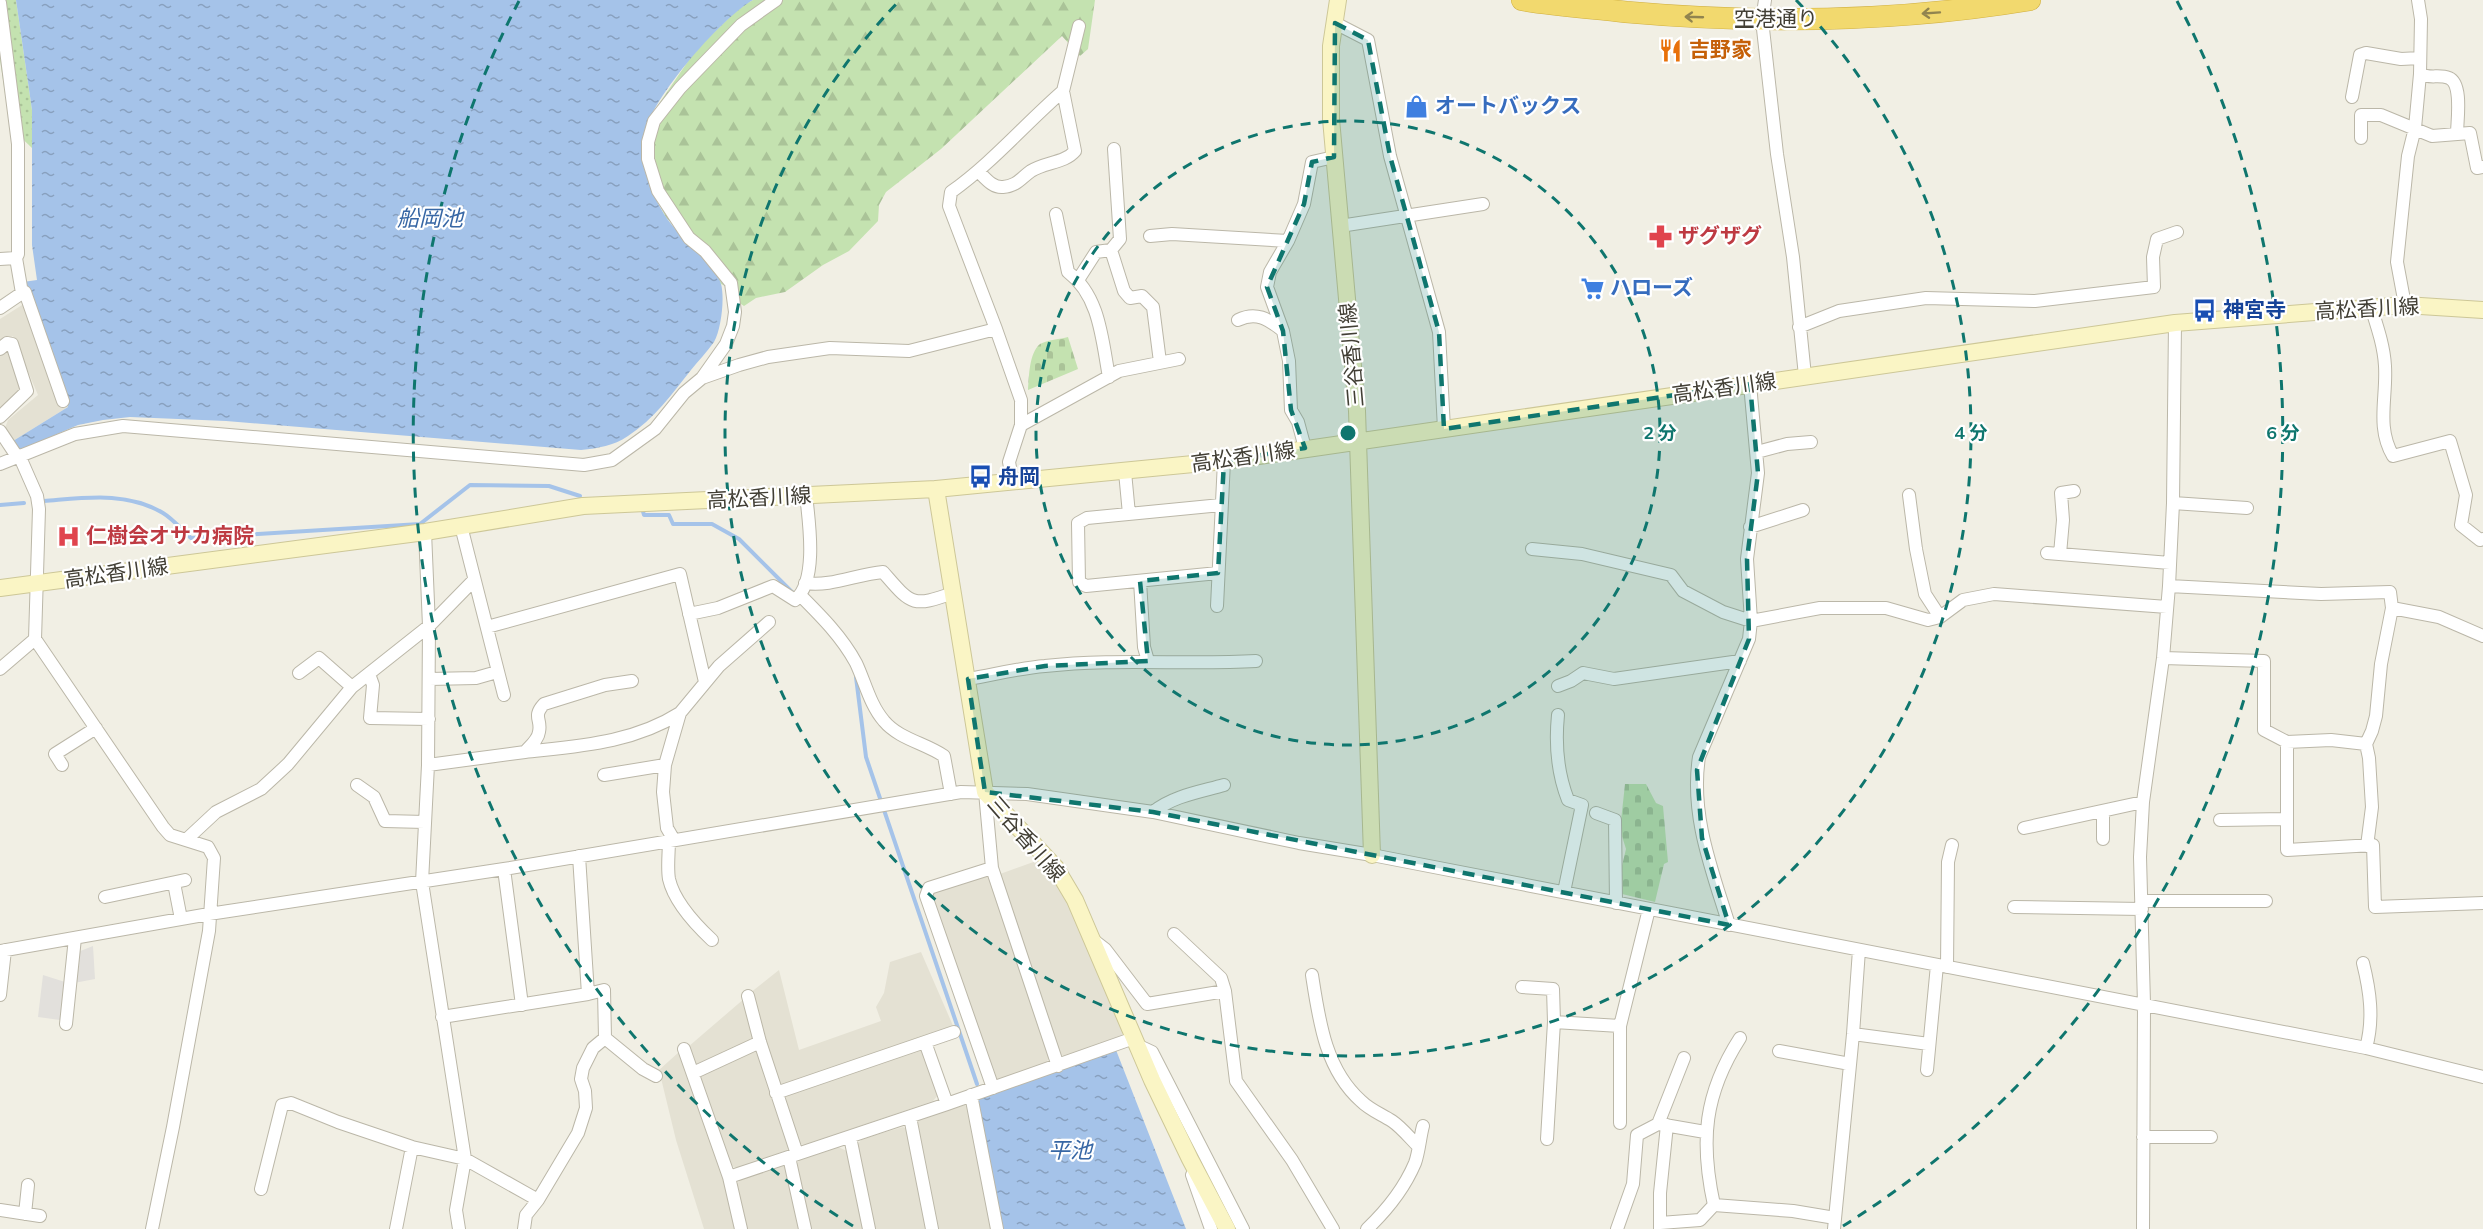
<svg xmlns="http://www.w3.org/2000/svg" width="2483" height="1229" font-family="Mulish,'Noto Sans JP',sans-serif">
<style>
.residential{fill:#e4e1d3}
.grass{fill:url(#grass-dots)}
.forest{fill:url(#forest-firs)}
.cemetery{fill:url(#cemetery-stones)}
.parking{fill:#e2e0dc}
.water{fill:url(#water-ripples)}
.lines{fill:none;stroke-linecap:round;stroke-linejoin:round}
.stream{stroke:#a5c3e9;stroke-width:4}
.street-casing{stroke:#bbb7a8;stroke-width:14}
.secondary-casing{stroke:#cdc797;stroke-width:18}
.highway-casing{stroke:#d0af3f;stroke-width:22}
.street{stroke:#fff;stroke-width:12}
.secondary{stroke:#faf5c5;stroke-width:16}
.highway{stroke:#f2d96e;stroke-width:21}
.oneway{stroke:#91844f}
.marked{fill:#0f766e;fill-opacity:0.2;stroke:#0f766e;stroke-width:4.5;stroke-dasharray:12 8;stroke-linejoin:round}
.ring{fill:none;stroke:#0f766e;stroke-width:3;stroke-dasharray:10 8}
.labels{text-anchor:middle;stroke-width:4.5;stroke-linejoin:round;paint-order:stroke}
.street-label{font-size:21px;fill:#423f35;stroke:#fff}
.food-label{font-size:21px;font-weight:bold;fill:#c56008;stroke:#fff;text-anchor:start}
.shop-label{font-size:21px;font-weight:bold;fill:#366cbe;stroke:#fff;text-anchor:start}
.health-label{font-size:21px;font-weight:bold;fill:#be3a42;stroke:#fff;text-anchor:start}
.transit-label{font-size:21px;font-weight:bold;fill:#164399;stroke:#fff;text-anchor:start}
.water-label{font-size:22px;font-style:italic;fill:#3767a5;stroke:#fff}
.centre{fill:#0f766e;stroke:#fff;stroke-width:3}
.ring-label{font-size:18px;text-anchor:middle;font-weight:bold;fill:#0f766e;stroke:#fff;stroke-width:4.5;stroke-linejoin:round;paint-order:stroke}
</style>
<defs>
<pattern id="grass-dots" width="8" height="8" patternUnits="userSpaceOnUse" patternTransform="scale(1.5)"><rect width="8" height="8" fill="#c4e2b0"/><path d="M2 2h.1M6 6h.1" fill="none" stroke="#aac398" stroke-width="1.8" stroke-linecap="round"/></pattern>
<pattern id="forest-firs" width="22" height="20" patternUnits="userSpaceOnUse" patternTransform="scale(1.5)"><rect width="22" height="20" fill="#c4e2b0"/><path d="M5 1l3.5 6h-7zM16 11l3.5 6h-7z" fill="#aac398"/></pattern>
<pattern id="cemetery-stones" width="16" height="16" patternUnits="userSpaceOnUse" patternTransform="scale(1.5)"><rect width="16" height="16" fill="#c4e2b0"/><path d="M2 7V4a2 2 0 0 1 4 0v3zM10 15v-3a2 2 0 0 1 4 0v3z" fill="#aac398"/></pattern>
<pattern id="water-ripples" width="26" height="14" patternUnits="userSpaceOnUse" patternTransform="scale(1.5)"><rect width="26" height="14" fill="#a5c3e9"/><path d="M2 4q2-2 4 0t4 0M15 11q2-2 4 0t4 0" fill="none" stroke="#88a0be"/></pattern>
</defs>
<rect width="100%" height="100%" fill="#f1efe4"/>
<path class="residential" d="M30,300l38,107 -55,34 -8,-13 3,-8 30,-25 -25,-59 -13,9v-26z
M9,349l14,42 -23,21v-60z
M1039,860l22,27 62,145 -3,8 -55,17 -5,-3 -60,-180z
M984,874l6,4 59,180 -3,5 -48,17 -5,-3 -61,-180 3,-7z
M921,952l33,76 -170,58 -8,-4 -26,-89 29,-23 20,80 82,-29 -5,-14 8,-14 6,-31z
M745,998l11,41 -56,26 -7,-2 -5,-16z
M754,1050l6,4 29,92 -2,5 -49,17 -7,-2 -32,-86 4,-8z
M918,1050l6,2 15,42 -6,7 -128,44 -6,-1 -16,-46 4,-6z
M679,1052l43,117 14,60h-32l-28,-89 -17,-70z
M964,1104l6,5 23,120h-57l-21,-104 5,-7z
M903,1127l6,3 19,99h-55l-16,-84 5,-6z
M838,1147l9,4 17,78h-55l-14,-62 5,-8z
M782,1165l5,2 14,62h-56l-9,-44 6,-7z"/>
<path class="grass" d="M0,0h16l16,110v38l-22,-21 -10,-67z"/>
<path class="forest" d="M753,0h342l-7,49 -8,7 -18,-20 -121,113 -55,43 -7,13 -1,16 -29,30 -26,14 -38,27 -29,6 -12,8 -6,-4 -6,-13 -11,-5 -9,-14 -47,-54 -18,-37 -4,-41 13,-30 39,-57 45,-44z"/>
<path class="cemetery" d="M1068,337l10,32 -50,21c1,-13 1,-37 12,-46 7,-4 21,-5 28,-7z
M1625,784h21l10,19 7,3 5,56 -4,2 -9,38 -33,-8 -2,-20 6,-25 -6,-19z"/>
<path class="parking" d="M93,946l2,33 -21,4 4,-31z
M43,975l22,7 -5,38 -22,-3z"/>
<path class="water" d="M16,0h737c-31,17 -109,105 -110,141 -1,27 7,50 21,73 12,21 51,49 57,70 4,14 0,46 -7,58 -7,10 -16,19 -23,28 -19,24 -37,49 -63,66 -15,10 -29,12 -47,14l-355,-29 -96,-4 -27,3 -25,5 -60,26 -5,-10 55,-34 -45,-125 14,-2 -5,-35v-135z
M1116,1050l70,179h-184l-24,-132z"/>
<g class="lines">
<path class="stream" d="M44,501c40,-3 82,-10 119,12 10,6 19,17 28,25l229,-14 50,-39 79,1 31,10
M0,505l24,-2
M642,508l2,7h25l4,9h39l27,15 54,54
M856,677l10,80 111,327"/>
<defs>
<path id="street" d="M1765,0l-3,20 15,134 16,103 12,119
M0,3l18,141v110l-2,4 -16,1
M1335,23l33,17 22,116 49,176 5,97
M2420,74c10,5 19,0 29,4 14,6 8,43 8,56
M1063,91l16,-65
M2352,97l8,-42 6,-2 35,6 19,-1
M2361,138v-23h20l51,21 38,-3 7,35 6,-1
M979,172c7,7 14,16 24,15 14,-1 18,-9 28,-16 14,-9 34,-8 44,-20l-12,-60c-38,33 -71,72 -112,101l-2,14 47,123 25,71v25
M1056,214l12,58c32,24 34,68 41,105
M1340,226l143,-22
M1150,236l22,-2 116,7
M1111,250l13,41 6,7 12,-2 11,11 7,55
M16,258l6,35 3,-1 38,109
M1078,280l18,-28 15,-2 9,-11 -6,-90
M2405,305l-8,-43 11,-106 7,-28 5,-54 1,-55 -3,-19
M2371,307c6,19 13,39 14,59 2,32 -9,61 8,90l57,-15 16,54 -5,30 19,15 3,-1
M0,308l22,-15
M1238,320c18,-9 30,-1 44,10
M1799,327l40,-16 87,-13 109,3 119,-14 -1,-30 4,-18 20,-7
M0,349l7,-6 5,1 15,47 -27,26
M702,378l24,-34 7,-18 2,-14 -4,-29 -26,-32 -16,-13 -31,-47 -10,-32v-17l6,-21 26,-33 61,-63 35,-25
M0,431l16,24h3l18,41 2,13 -4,130 128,188 7,8 38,12 6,11 -5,73 -36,196 -21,102
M1305,448l-7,-26 -7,-12 -2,-49 -6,-30 -16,-44 3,-15 18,-31 16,-37 8,-42 22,-5
M1757,452l30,-8 24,-2
M0,464l75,-30 48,-8 461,39 28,-5 43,-31 29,-36 18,-15 37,-13 29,-8 62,-9 79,3 87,-22
M1125,472l4,42
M1013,483l-4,-21 12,-37 98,-54 60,-12
M1909,495l7,54 9,45 15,23
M2173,503l74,5
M461,526l43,169
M1750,527l53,-17
M425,532l4,94 -1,139 -6,117 43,277 -9,51 3,19
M1532,549l50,5 89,21 12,16 40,21 28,9 69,-13h66l42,12 12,-3 23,-17 31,-6 173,13
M2047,553l123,10
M2060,554l3,-34 -2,-27 13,-2
M1218,573l-132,13 -7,-4 -1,-59 9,-5 134,-13
M1140,581l4,66 4,14
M805,583c26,4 52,-9 78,-11 28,32 28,36 70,21
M2169,586l152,8 69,-2 2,16 47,9 44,19
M800,595c21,21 42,42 56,68 9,19 14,42 28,58 15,18 41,22 60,35l7,38
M1217,606l7,-145
M689,614l29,-6 55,-22 22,14c23,-19 14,-78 11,-105
M487,627l193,-53 25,108
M2163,658l101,3v69l23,12v108l86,-5 2,62 108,-4
M0,669l35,-30
M299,673l20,-15 33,29
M369,674l4,11 -3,33 59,1
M429,679l47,-1 21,-6
M968,679c25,-4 51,-11 77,-13 70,-8 141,-1 211,-5
M1558,686l13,-5 12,-8 31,6 126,-18
M1558,715c-3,30 -1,57 10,85l14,5 -18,87
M2287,742l44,-2 35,4
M525,752c5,-6 13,-12 14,-20 3,-13 -7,-15 5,-28l61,-19 27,-4
M62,765l-7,-11 41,-26
M428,765c32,-4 65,-9 97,-13 54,-6 108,-9 155,-39
M604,775l61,-10
M357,785l17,12 11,24 40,1
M985,792l7,76 66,198
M1153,812c20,-16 46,-20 71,-27
M1596,813l19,7 1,83
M2220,820l67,-1
M2024,828l119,-26
M187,839l29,-27 45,-23 27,-25 64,-77 77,-61 45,-46
M2103,839v-28
M669,840c0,12 -2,27 0,39 5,22 27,46 43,61
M674,840l-7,-12 -4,-36 2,-27 15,-52 39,-47 50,-44
M2367,846l5,-39 -3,-49 -3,-14 6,-13 4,-15 5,-52 11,-56
M992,868l-63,20 -3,8 67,192
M504,869l18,136
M174,883l7,36
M105,897l80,-17
M2142,901h124
M2014,907l128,2
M1729,925c-17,-55 -39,-110 -30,-168l50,-118 2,-18 -4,-62 11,-86 -8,-89
M1174,934l47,44 4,13 11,90 56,79 41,69
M1092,939l13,10 42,55 78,-13
M0,951l209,-37 295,-45 457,-77 66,2 126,18 146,31 73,12 994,193 117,29
M2363,963c7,28 11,56 3,85
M1947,967l1,-105 4,-17
M1312,975c7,45 13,94 49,126 9,9 20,13 31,20 9,6 18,17 26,25
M1522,987l31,2 1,33 -7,117
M588,994l16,-4 1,48 38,31 13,7
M0,995l5,-45
M748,996l12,46 37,112
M442,1017l146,-23 -9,-138
M1554,1022l66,4
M66,1024l9,-86
M1853,1034l76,10
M925,1042l22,62
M1137,1045l15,7 91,177
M684,1049l45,128 12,52
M1779,1051l71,13
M1927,1070l10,-105
M693,1073l67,-31
M776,1093l178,-61
M971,1095l26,134
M910,1117l22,112
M1620,1123v-97l29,-117
M1659,1124l46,8
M850,1137l19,92
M2143,1137h68
M789,1157l16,72
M1192,1175l19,54
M729,1177l218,-73 187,-66
M261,1189l21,-84 9,-2 47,19 74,25 53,12 73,41
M1714,1205c-14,-64 -10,-111 26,-167
M0,1210l40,6
M25,1214l3,-29
M1660,1223l40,-3 14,-15 79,6 42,7
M396,1229l16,-82
M524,1229l2,-14 12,-15 40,-67 8,-25 -1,-17 -4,-12 2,-11 10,-20 12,-10
M1367,1229c20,-19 37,-40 48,-66 4,-11 5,-26 8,-37
M1617,1229l16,-45 4,-49 21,-11 26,-66
M1660,1229v-36l7,-68
M1834,1229l19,-195 6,-84
M2143,1229l1,-225 -4,-147 3,-55 20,-144 6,-72 4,-83 2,-180"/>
<path id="secondary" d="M1338,0l-7,46v73l26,292 15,444
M936,489l49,303 71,76 19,32 77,180 38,79 37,70
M0,588l425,-56 158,-26 353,-17 288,-28 951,-138 230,-18 78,5"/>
<path id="highway" d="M1522,0c35,6 70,8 104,12 135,12 271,10 404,-12"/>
</defs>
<use href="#street" class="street-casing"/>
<use href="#secondary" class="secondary-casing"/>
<use href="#highway" class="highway-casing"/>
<use href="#street" class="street"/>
<use href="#secondary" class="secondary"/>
<use href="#highway" class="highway"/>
</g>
<defs><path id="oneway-shaft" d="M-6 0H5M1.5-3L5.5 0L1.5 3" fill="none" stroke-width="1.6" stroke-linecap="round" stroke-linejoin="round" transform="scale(1.5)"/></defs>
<g class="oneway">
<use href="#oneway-shaft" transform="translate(1931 13) rotate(176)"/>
<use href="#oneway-shaft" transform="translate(1694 17) rotate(-178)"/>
</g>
<path class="marked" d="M1335,23l33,17 22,116 49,176 5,97 306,-45 8,89 -11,86 2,80 -52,131 5,68 27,87 -576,-113 -168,-20 -17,-113 77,-13 103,-5 -8,-80 78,-8 6,-112 81,-13 -14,-38 -8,-79 -16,-44 37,-83 8,-42 22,-5z"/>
<g class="ring">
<circle cx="1348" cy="433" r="312"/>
<path d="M1796 0A623 623 0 1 1 900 0"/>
<path d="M853 1226A935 935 0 0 1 519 1M2177 1A935 935 0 0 1 1843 1226"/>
</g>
<defs>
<symbol id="restaurant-bare" viewBox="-9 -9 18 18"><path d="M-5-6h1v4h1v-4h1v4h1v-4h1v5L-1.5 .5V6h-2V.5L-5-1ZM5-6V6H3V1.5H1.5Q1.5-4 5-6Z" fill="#e8710a" stroke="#fff" stroke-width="2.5" paint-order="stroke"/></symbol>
<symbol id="shop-bare" viewBox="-9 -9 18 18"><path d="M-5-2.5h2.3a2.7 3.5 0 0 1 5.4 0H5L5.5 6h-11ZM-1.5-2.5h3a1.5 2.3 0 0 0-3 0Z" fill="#3f7fe0" stroke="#fff" stroke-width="2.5" paint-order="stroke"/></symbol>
<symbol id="pharmacy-bare" viewBox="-9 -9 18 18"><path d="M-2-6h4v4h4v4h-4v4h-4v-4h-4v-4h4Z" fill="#e0444e" stroke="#fff" stroke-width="2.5" paint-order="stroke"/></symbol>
<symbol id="supermarket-bare" viewBox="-9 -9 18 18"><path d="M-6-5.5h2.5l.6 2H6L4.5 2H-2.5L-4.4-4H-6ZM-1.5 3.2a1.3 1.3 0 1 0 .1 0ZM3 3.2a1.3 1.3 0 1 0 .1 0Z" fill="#3f7fe0" stroke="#fff" stroke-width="2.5" paint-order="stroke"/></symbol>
<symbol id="bus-bare" viewBox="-9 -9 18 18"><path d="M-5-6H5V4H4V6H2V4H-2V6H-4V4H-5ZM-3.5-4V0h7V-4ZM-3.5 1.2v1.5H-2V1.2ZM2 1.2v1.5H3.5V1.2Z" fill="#1a4fb4" stroke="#fff" stroke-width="2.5" paint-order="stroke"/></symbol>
<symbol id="hospital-bare" viewBox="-9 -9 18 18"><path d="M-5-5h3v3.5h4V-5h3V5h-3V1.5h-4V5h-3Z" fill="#e0444e" stroke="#fff" stroke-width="2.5" paint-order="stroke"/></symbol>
</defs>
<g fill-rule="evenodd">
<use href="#restaurant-bare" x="1654" y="34" width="33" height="33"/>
<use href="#shop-bare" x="1400" y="90" width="33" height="33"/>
<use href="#pharmacy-bare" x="1644" y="220" width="33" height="33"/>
<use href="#supermarket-bare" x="1576" y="272" width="33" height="33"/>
<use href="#bus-bare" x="2188" y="294" width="33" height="33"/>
<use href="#bus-bare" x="964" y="460" width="33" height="33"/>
<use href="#hospital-bare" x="52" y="520" width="33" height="33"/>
</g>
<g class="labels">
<g class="street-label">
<text x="1776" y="26">空港通り</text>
<text transform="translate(2367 309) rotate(-3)" y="7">高松香川線</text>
<text transform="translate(1352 355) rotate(-95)" y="7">三谷香川線</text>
<text transform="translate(1724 388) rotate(-8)" y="7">高松香川線</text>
<text transform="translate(1243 457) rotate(-8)" y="7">高松香川線</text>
<text transform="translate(759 498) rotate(-3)" y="7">高松香川線</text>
<text transform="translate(116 573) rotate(-8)" y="7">高松香川線</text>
<text transform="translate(1026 839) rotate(49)" y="7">三谷香川線</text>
</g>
<g class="food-label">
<text x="1689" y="57">吉野家</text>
</g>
<g class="shop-label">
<text x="1435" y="113">オートバックス</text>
<text x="1610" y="295">ハローズ</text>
</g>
<g class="health-label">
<text x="1678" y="243">ザグザグ</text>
<text x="86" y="543">仁樹会オサカ病院</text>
</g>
<g class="transit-label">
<text x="2223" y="317">神宮寺</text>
<text x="998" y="484">舟岡</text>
</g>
<g class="water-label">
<text x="430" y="226">船岡池</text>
<text x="1070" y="1158">平池</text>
</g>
</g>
<circle cx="1348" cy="433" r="9" class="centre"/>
<g class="ring-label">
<text x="1660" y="439">2 分</text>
<text x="1971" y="439">4 分</text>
<text x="2283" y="439">6 分</text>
</g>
</svg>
